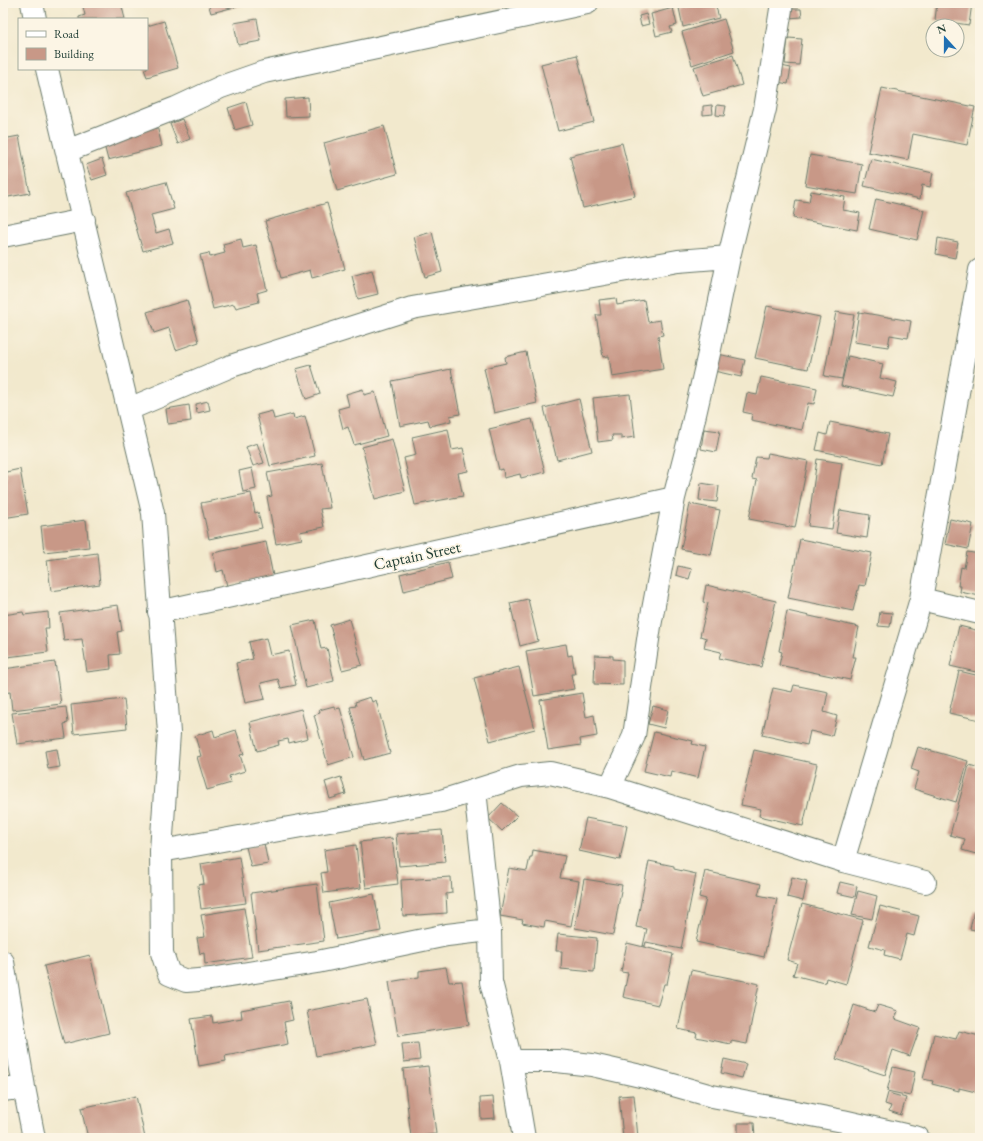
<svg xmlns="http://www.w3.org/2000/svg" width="983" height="1141" font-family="'EB Garamond',serif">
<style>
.building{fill:#c89887}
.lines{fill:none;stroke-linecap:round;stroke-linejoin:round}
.minor-casing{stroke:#69796a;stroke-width:24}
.minor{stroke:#fff;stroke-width:22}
.labels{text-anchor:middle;stroke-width:3.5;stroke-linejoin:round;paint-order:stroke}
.street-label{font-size:16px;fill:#1f3d34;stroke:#fcf5e5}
</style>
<rect width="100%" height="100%" fill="#fcf5e5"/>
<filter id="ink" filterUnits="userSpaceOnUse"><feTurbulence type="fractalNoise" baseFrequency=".025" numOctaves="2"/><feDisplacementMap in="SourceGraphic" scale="8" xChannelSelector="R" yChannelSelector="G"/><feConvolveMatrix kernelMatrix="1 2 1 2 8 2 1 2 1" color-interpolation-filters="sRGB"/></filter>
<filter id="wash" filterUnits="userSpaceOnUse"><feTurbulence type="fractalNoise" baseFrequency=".012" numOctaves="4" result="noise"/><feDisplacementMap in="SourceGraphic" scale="16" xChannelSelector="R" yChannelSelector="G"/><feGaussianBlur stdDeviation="0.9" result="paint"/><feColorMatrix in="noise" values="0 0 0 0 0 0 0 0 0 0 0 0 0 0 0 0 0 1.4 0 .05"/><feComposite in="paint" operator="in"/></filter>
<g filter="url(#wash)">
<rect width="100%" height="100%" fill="#f2e9cd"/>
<g id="blocks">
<path class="building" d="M82,3h39l4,16h-46v-2l6,-2z
M208,3h38l1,1 -36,9z
M700,3h15l4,15 -36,9 -4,-19z
M937,3h35l-3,22 -34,-5z
M673,8l4,17 -7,2 2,5 -16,4 -5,-22z
M787,9h14l1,8 -14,1z
M646,14l3,10 -8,2 -2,-10z
M257,19l4,22 -23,4 -4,-22z
M724,19l10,32 -42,14 -10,-33z
M164,21l14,47 -31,9 -3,-8h3v-43z
M788,38l14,1 -3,26 -14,-1z
M577,55l17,67 -36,9 -17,-67z
M733,55l9,30 -39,11 -9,-29z
M776,65l15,3 -3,16 -15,-3z
M882,88l93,19 -8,38 -54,-11 -5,26 -40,-8z
M308,97l1,19 -23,1 -1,-18z
M246,102l6,23 -17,5 -7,-22z
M712,105l1,9 -10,1v-9z
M717,105l9,1 -2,10 -8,-1z
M182,119l8,20 -12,5 -8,-20z
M157,126l5,20 -54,14 -5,-19z
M384,126l13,48 -60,17 -13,-48z
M19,136l11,57 -27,5v-59z
M622,143l13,53 -52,12 -13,-52z
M810,155l52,9 -5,30 -52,-9z
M102,159l5,16 -15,5 -6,-15z
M871,159l62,14 -3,14 -8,-2 -2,14 -56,-13z
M166,182l8,27 -23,6 5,18 13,-4 4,14 -30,8 -17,-58z
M811,191l34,6 -2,13 17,3 -3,17 -64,-12 3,-18 13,2z
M876,199l48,11 -7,30 -48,-11z
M327,203l18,66 -33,9 -2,-8 -29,8 -16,-57z
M432,232l10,40 -17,5 -11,-40z
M938,238l20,4 -3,16 -19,-4z
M241,239l2,9 13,-3 11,45 -10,3 2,9 -23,6 -2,-4 -21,5 -13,-54 9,-2 1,4 15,-4 -2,-9z
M372,270l6,24 -20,5 -6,-23z
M616,298l1,7 27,-5 4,22 12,-2 3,15 -5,1 5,33 -51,8 -3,-21 -6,1 -7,-42h5l-2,-15z
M187,300l12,42 -23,8 -7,-22 -15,5 -7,-21z
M767,306l53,11 -12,52 -53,-11z
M836,312l18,3 -12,64 -18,-3z
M859,312l52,9 -3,17 -18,-3 -2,12 -34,-5z
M526,352l11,51 -43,10 -10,-45 22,-5 -1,-6z
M718,354l27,6 -4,17 -27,-6z
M848,356l35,8 -3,14 17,4 -4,15 -52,-11z
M311,365l9,29 -14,5 -10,-30z
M451,369l9,45 -10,2 1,5 -21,5 -2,-6 -28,6 -8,-45z
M761,377l56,11 -3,16 -6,-1 -6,27 -51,-10 1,-6 -9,-2 4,-19 10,2z
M363,389l1,6 11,-3 12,44 -33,9 -6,-18 -5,2 -5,-20 11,-3 -3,-12z
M630,394l5,43 -14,2v-4h-9l1,5 -15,2 -5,-44z
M579,399l13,52 -35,9 -13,-52z
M208,401l2,9 -13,3 -1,-9z
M189,405l2,16 -23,3 -2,-15z
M272,411l2,8 19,-5 1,5 11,-3 10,40 -45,10 -13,-51z
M532,419l13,53 -24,6 -1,-4 -16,4 -1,-9 -4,1 -10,-41z
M830,422l58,12 -6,30 -66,-14 4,-17 7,2z
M448,429l4,21 11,-2 5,23 -10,2 5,23 -48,9 -11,-47 12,-3 -4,-18z
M704,429l16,2 -4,21 -15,-3z
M392,439l13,52 -30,8 -13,-52z
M257,443l7,20 -11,3 -7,-19z
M768,453l40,8 -13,67 -46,-9 8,-39 -5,-1 4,-22 11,1z
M817,459l25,4 -10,66 -24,-3z
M322,463l8,45 -10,1 4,18 -24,5 2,7 -26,5 -9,-47 5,-1 -5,-23z
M252,468l4,21 -13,3 -4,-21z
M20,469l8,45 -25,4v-40h4l-1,-6z
M701,483l18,3 -2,16 -18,-2z
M251,493l4,20 3,-1 4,16 -53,11 -8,-36z
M690,504l30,6 -9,45 -30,-6z
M840,510l30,5 -3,23 -31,-5z
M950,519l23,5 -5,25 -23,-5z
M86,520l3,27 -45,5 -3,-26z
M800,539l72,14 -7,33 -6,-1 -6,26 -65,-13z
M266,542l7,34 -46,10 -4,-16 -6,2 -4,-19z
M967,552l13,2v42l-20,-4 1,-6h-3l3,-19 3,1z
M97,553l3,31 -49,7 -4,-31z
M448,562l4,17 -48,12 -4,-17z
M678,566l14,3 -3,10 -13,-4z
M706,585l70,16 -15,66 -42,-9 2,-6 -17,-4 2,-10 -6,-2 8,-33 -5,-1z
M528,599l10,42 -18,5 -10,-43z
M118,605l4,26 -5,1 3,22 -10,1 1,14 -24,3 -5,-33 -18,2 -4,-28z
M787,611l72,16 -6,30h3l-6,23 -71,-15 3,-13 -3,-1z
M23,612l1,3 24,-3 1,16h-4l3,24 -41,5 -2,-18h-2v-24z
M880,612l12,1 -2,14 -12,-1z
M349,619l13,46 -20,5 -12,-45z
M315,620l6,29 6,-1 7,33 -28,7 -14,-63z
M959,626l21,5v42l-30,-7z
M266,638l4,17 19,-4 7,34 -15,3 -3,-9 -17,4 4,16 -20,4 -9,-40 17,-4 -4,-17z
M566,644l2,12 4,-1 3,19h-4l3,15 -40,7 -8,-45z
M595,655l18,1v3l10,1v25l-29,-1z
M55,662l6,42 -49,6 -2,-18 -7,1v-24z
M519,667l16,62 -45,12 -16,-63z
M959,671l21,5v44l-31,-7z
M794,685l34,7 -4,20 13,4 -5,20 -22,-5 -3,14 -45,-10 11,-47 19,4z
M582,693l4,24 8,-2 3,21 -17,3 1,6 -33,5 -8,-50z
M370,697l2,5 4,-2 14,53 -26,7 -14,-53 6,-1 -1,-4z
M124,699l3,29 -53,6 -3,-29z
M334,706l1,3 5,-1 14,49 -26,8 -14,-50 6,-2 -1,-3z
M653,706l15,4 -4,18 -16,-4z
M66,707l2,16 -4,1 2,14 -49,6 -5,-31z
M301,709l7,29 -19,5 -1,-4 -10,2 1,4 -22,6 -7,-29z
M213,730l2,7 21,-7 8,24 -4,1 5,16 -16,5 2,7 -24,7 -10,-33 4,-1 -6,-20z
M654,732l39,9 -1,3 13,3 -7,31 -27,-7 -1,6 -26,-6z
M918,747l50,14 -12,41 -42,-13 5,-17 -8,-3z
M57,749l3,18 -12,2 -3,-18z
M754,750l63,14 -14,62 -44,-10 2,-7 -20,-4z
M969,765l11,3v77l-4,9 -14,-4 3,-11 -15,-4z
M341,777l5,17 -16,5 -5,-17z
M502,803l15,13 -15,15 -14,-13z
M586,818l41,8 -7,34 -41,-9z
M442,830l3,32 -46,4 -3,-32z
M392,838l6,46 -32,4 -6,-46z
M264,843l4,21 -17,3 -5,-20z
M356,845l5,43 -37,5 -3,-20 6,-1 -3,-22z
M533,850l32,6 -5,22 19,3 -8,45 -26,-5 -1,6 -22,-4 1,-3 -23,-4 9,-48 18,3 3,-14h2z
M239,857l7,46 -45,6 -3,-24 6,-1 -3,-20z
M649,861l25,5v3l22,5 -15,75 -35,-7 -1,4h-2l4,-17 -11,-2z
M705,871l56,13 -3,11 19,4 -13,58 -68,-15 10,-43 -7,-2z
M451,877l1,16 -6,1 1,19 -44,3 -2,-36z
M792,877l15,4 -4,20 -16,-4z
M584,879l38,6 -9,50 -38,-7z
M840,882l17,4 -2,11 -18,-4z
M317,884l7,57 -66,9 -7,-57z
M858,891l19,5 -5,23 -20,-4z
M374,894l7,37 -45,8 -7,-36z
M802,904l61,16 -17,64 -20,-6 -1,5 -32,-8 4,-12 -10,-3z
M880,906l39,10 -5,20 -7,-2 -7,25 -16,-4 1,-5 -16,-4z
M244,908l8,49 -47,7 -1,-11 -4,1 -3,-16 8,-1 -4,-22z
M974,911l6,1v19l-10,-2z
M558,934l39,4 -3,34 -33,-3 1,-18h-6z
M627,943l46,11 -6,30h-3l-6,21 -35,-8 5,-24 -7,-1z
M90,955l19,78 -45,11 -20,-78z
M446,967l3,15 13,-1 7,44 -71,11 -9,-54 30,-5v-6z
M691,970l68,14 -12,60 -16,-3v3l-35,-7 1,-4 -19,-4z
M367,999l10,45 -61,12 -9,-45z
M289,1001l4,19 -9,2 4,22 -63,12 1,5 -27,5 -8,-47 21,-3 1,7 29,-5 -1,-8z
M854,1005l21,7 3,-7 20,6 -3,8 25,9 -10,28 -17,-6 -8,25 -49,-16z
M959,1031l21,5v57l-21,-5v3l-27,-7 1,-3 -10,-2 11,-45 22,5z
M418,1043l2,17 -16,2 -2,-18z
M724,1059l22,5 -4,14 -21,-5z
M428,1066l8,68 -25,3 -8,-68z
M893,1067l22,5 -5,24 -23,-5z
M888,1093l18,5 -5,17 -12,-4 2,-5 -6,-2z
M634,1095l4,43h-15l-4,-42z
M136,1096l9,42h-57l-7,-30z
M493,1097l2,21 -14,1 -1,-21z
M738,1123h16l1,15h-17z"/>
</g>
</g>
<g filter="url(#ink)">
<use href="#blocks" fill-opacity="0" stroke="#69796a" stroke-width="1"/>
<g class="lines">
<defs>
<path id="minor" d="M32,3l3,16
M47,69l106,444 16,220 -8,118 1,102 7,21 17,7 25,-2 106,-17 130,-27 43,-5
M67,151l109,-43 45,-21 43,-15 323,-69
M3,236l81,-16
M129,409l102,-43 181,-58 266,-47 51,-4
M921,599l59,14
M159,612l515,-114
M610,787l24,-51 16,-110 24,-128 16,-62 20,-87 19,-92 36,-148 17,-106
M475,790l15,140 1,52 20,79
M161,851l280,-50 80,-25 29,-3 60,14 233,74 82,21
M843,861l78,-262 59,-329
M3,962l21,125 10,51
M3,1090l21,-3
M524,1138l-13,-77h46l35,4 53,12 67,19 131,25 75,17"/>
</defs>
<use href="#minor" class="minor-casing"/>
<use href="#minor" class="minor"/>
</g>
</g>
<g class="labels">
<g class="street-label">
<text transform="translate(417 555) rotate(-12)" y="6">Captain Street</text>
</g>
</g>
<rect width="983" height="1141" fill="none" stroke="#fcf5e5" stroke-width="16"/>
<rect x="18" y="18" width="130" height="52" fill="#fcf5e5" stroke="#a4ab9e"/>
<rect x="26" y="31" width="20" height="6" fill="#ffffff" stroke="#a4ab9e"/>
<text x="54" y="38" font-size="12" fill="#1f3d34">Road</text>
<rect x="26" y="48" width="20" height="12" fill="#c89887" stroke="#a4ab9e"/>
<text x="54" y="58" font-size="12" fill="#1f3d34">Building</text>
<g transform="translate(945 38) rotate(339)"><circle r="19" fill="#fcf5e5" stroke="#a4ab9e"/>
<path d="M0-3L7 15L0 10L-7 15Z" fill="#1f6fb2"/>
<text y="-6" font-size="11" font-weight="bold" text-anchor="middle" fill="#1f3d34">N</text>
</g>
</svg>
